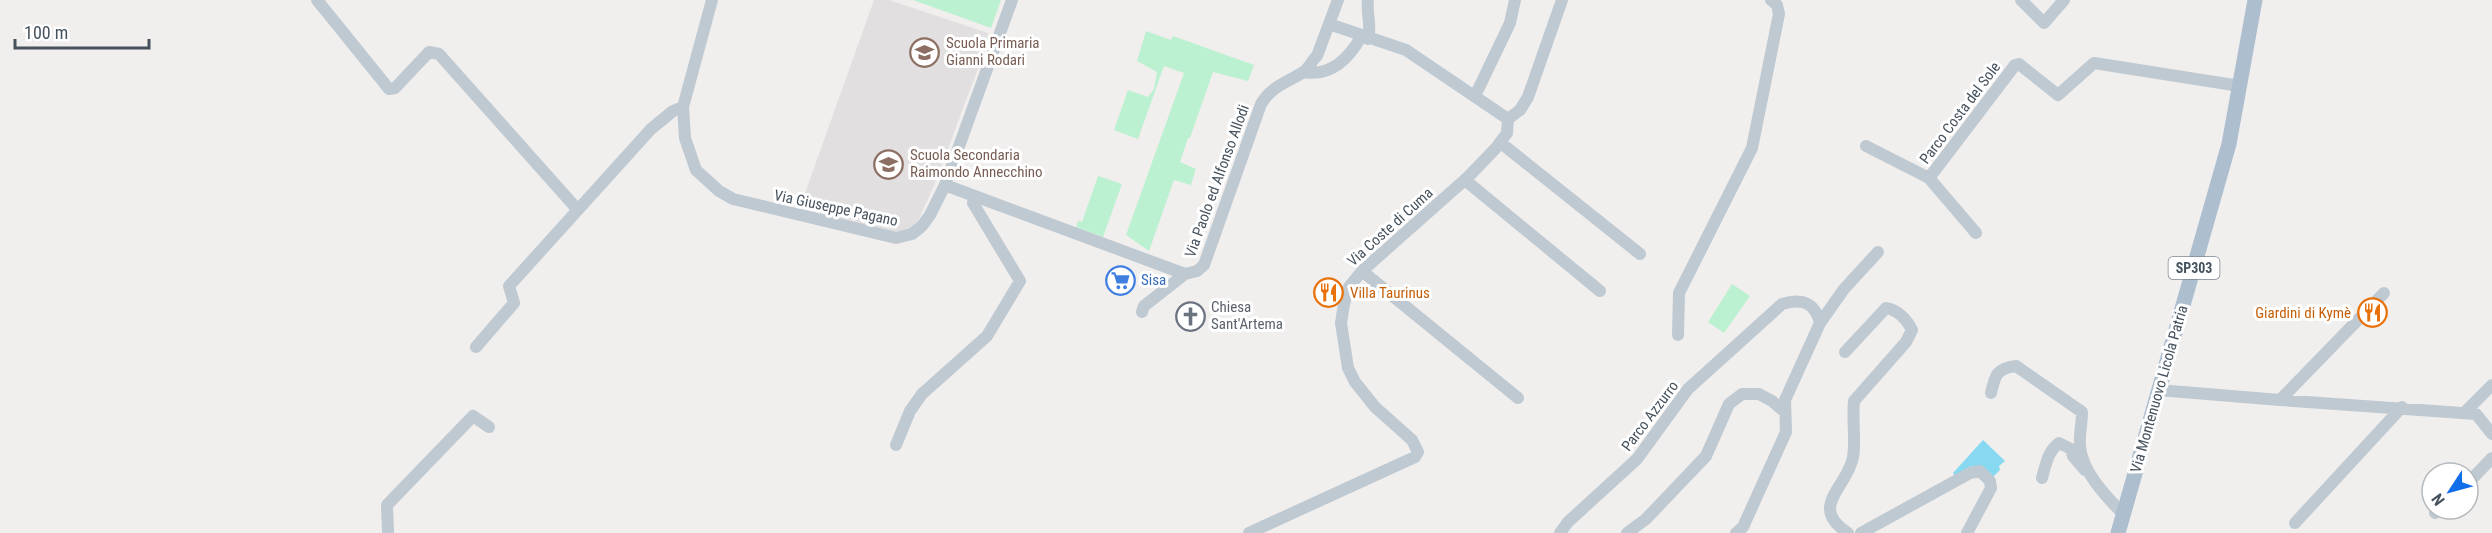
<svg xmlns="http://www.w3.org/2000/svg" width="2492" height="533" font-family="'Roboto Condensed',sans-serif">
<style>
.education{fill:#e2dfe0}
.green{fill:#bbf1d0}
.water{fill:#86d9f0}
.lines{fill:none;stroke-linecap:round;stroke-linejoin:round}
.minor{stroke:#bec9d1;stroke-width:12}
.major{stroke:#adbecf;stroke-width:15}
.labels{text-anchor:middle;stroke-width:6;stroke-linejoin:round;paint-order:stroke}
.shield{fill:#fff;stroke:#7e868e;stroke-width:1.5}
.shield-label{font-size:14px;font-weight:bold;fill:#46525d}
.education-label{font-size:15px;fill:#785e54;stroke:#fff;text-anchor:start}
.street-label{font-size:15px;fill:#46525d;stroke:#fff}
.shop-label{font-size:15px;fill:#366cbe;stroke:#fff;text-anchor:start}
.food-label{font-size:15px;fill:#c56008;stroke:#fff;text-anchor:start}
.worship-label{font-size:15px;fill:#5b616d;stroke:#fff;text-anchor:start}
</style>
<rect width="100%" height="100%" fill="#f1eeee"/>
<path class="education" d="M874,0h15l102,34 -56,149 -17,38 -8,8 -13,6 -98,-25z"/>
<path class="green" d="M913,0h88l-10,28z
M1146,31l25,9 2,-4 81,29 -6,16 -35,-9 -23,66h-2l-8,24 16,7 -5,16 -17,-5 -25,71 -23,-16 58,-162 -20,-7 -26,73 -24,-9 14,-40 20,7 6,-8 3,-17 -20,-11z
M1098,176l24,8 -19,53 -27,-10 2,-6 4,1z
M1732,284l18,12 -26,37 -16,-11z"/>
<path class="water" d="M1983,440l22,21 -6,5 1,4 -8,8 -12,-11 -8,-1 -16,11 -3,-4z"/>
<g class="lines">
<path class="minor" d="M317,0l72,89 6,-1 34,-36 10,2 138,155
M712,0l-29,107 2,31 11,32 23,21 14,8 163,39 16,-4 10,-8 8,-11 15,-30 67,-185
M1368,0c-2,14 4,25 0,39
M2021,0l23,23 20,-23
M1329,24l77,26 102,69
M1304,72c27,5 45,-14 57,-35
M1475,96l35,-73 5,-23
M1501,143l139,111
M1866,146l63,32 47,55
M1929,178l86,-113 4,-1 39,31 36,-32 146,23
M1465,180l135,111
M945,185l240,89 12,-3 7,-6 57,-161c10,-17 24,-21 41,-31 7,-4 9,-12 15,-17l21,-56
M1362,271l156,127
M1142,312l2,-6 41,-32
M1820,323l24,-34 34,-37
M1678,335l1,-42 73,-145 27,-134 -2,-9 -6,-5
M476,347l38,-44 -5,-17 142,-157 22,-18 10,-4
M1845,352l41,-44c12,2 21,12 26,22l-6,12 -52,59c-2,19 2,39 -1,56 -5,30 -46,50 -5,76
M2158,390l122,10 104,-107
M1991,393c4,-18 6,-25 25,-27l66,46c0,11 -3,23 -2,34 2,26 26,50 43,68
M2280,400l196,14 16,20
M2464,413l28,-28
M896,445l14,-34 12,-17 65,-58 33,-55 -47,-78 2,-6
M2042,478c4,-13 5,-26 17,-35l12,6 2,7 12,14
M2468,483l24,-25
M2435,513l5,-4
M2295,523l107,-116
M388,533l-1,-28 86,-89 16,11
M1249,533l166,-76 3,-5 -6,-12 -37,-33 -20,-25 -7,-14 -7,-45 3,-19 5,-17 13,-16 106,-94 28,-29 11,-15 1,-14 12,-9 8,-13 34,-97
M1560,533l8,-11 69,-63 51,-70 94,-85c19,-6 33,-2 38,19l-35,77 1,32 -43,95 -7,6
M1627,533l19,-14 60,-63 23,-52 13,-10h17l13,7 13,11
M1861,533l109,-60 10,-2 10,10 1,7 -24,45"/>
<path class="major" d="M2118,533l111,-389 26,-144"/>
</g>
<defs>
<symbol id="school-ring" viewBox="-11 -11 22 22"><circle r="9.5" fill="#fff" stroke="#8d6e63" stroke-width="1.5"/><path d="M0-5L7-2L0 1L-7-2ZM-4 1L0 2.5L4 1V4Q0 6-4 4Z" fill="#8d6e63"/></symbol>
<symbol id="supermarket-ring" viewBox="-11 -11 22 22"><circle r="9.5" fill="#fff" stroke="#3f7fe0" stroke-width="1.5"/><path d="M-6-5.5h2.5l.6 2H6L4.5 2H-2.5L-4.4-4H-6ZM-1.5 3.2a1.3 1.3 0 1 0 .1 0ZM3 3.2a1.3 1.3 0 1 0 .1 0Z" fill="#3f7fe0"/></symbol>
<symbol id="restaurant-ring" viewBox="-11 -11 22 22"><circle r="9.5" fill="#fff" stroke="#e8710a" stroke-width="1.5"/><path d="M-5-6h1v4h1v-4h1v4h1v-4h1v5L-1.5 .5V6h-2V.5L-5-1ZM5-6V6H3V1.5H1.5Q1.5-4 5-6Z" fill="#e8710a"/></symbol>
<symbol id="church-ring" viewBox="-11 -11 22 22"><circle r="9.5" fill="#fff" stroke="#6b7280" stroke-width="1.5"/><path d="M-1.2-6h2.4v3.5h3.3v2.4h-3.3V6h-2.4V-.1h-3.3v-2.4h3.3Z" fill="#6b7280"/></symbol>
</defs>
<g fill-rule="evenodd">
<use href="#school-ring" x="908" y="36" width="33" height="33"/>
<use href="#school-ring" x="872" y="148" width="33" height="33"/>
<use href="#supermarket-ring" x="1104" y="264" width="33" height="33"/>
<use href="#restaurant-ring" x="1312" y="276" width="33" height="33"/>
<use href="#restaurant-ring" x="2356" y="296" width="33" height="33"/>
<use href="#church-ring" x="1174" y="300" width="33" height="33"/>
</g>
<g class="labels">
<rect class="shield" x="2168.5" y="257" width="51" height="22" rx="4.5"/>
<g class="shield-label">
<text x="2194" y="273">SP303</text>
</g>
<g class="education-label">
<text x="946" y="48">Scuola Primaria<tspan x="946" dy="17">Gianni Rodari</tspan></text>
<text x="910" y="160">Scuola Secondaria<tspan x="910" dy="17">Raimondo Annecchino</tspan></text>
</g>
<g class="street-label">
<text transform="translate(1960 113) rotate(-53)" y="5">Parco Costa del Sole</text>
<text transform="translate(1217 181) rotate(-70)" y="5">Via Paolo ed Alfonso Allodi</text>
<text transform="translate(836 208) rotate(12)" y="5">Via Giuseppe Pagano</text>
<text transform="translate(1390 227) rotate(-42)" y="5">Via Coste di Cuma</text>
<text transform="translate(2159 389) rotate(-74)" y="5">Via Montenuovo Licola Patria</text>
<text transform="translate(1650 416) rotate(-53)" y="5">Parco Azzurro</text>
</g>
<g class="shop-label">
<text x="1141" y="285">Sisa</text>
</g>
<g class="food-label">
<text x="1350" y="298">Villa Taurinus</text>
<text x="2351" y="318" text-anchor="end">Giardini di Kymè</text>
</g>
<g class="worship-label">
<text x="1211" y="312">Chiesa<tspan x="1211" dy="17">Sant'Artema</tspan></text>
</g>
</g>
<g transform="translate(2450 491) rotate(234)"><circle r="28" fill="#ffffff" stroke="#b5babe" stroke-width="1.5"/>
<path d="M0-4.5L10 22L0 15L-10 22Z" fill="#116ee9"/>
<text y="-9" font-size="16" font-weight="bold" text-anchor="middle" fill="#46525d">N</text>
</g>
<path d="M15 39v9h134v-9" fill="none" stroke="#46525d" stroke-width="3"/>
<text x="24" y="39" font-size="18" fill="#46525d" stroke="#ffffff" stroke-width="4.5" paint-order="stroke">100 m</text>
</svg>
